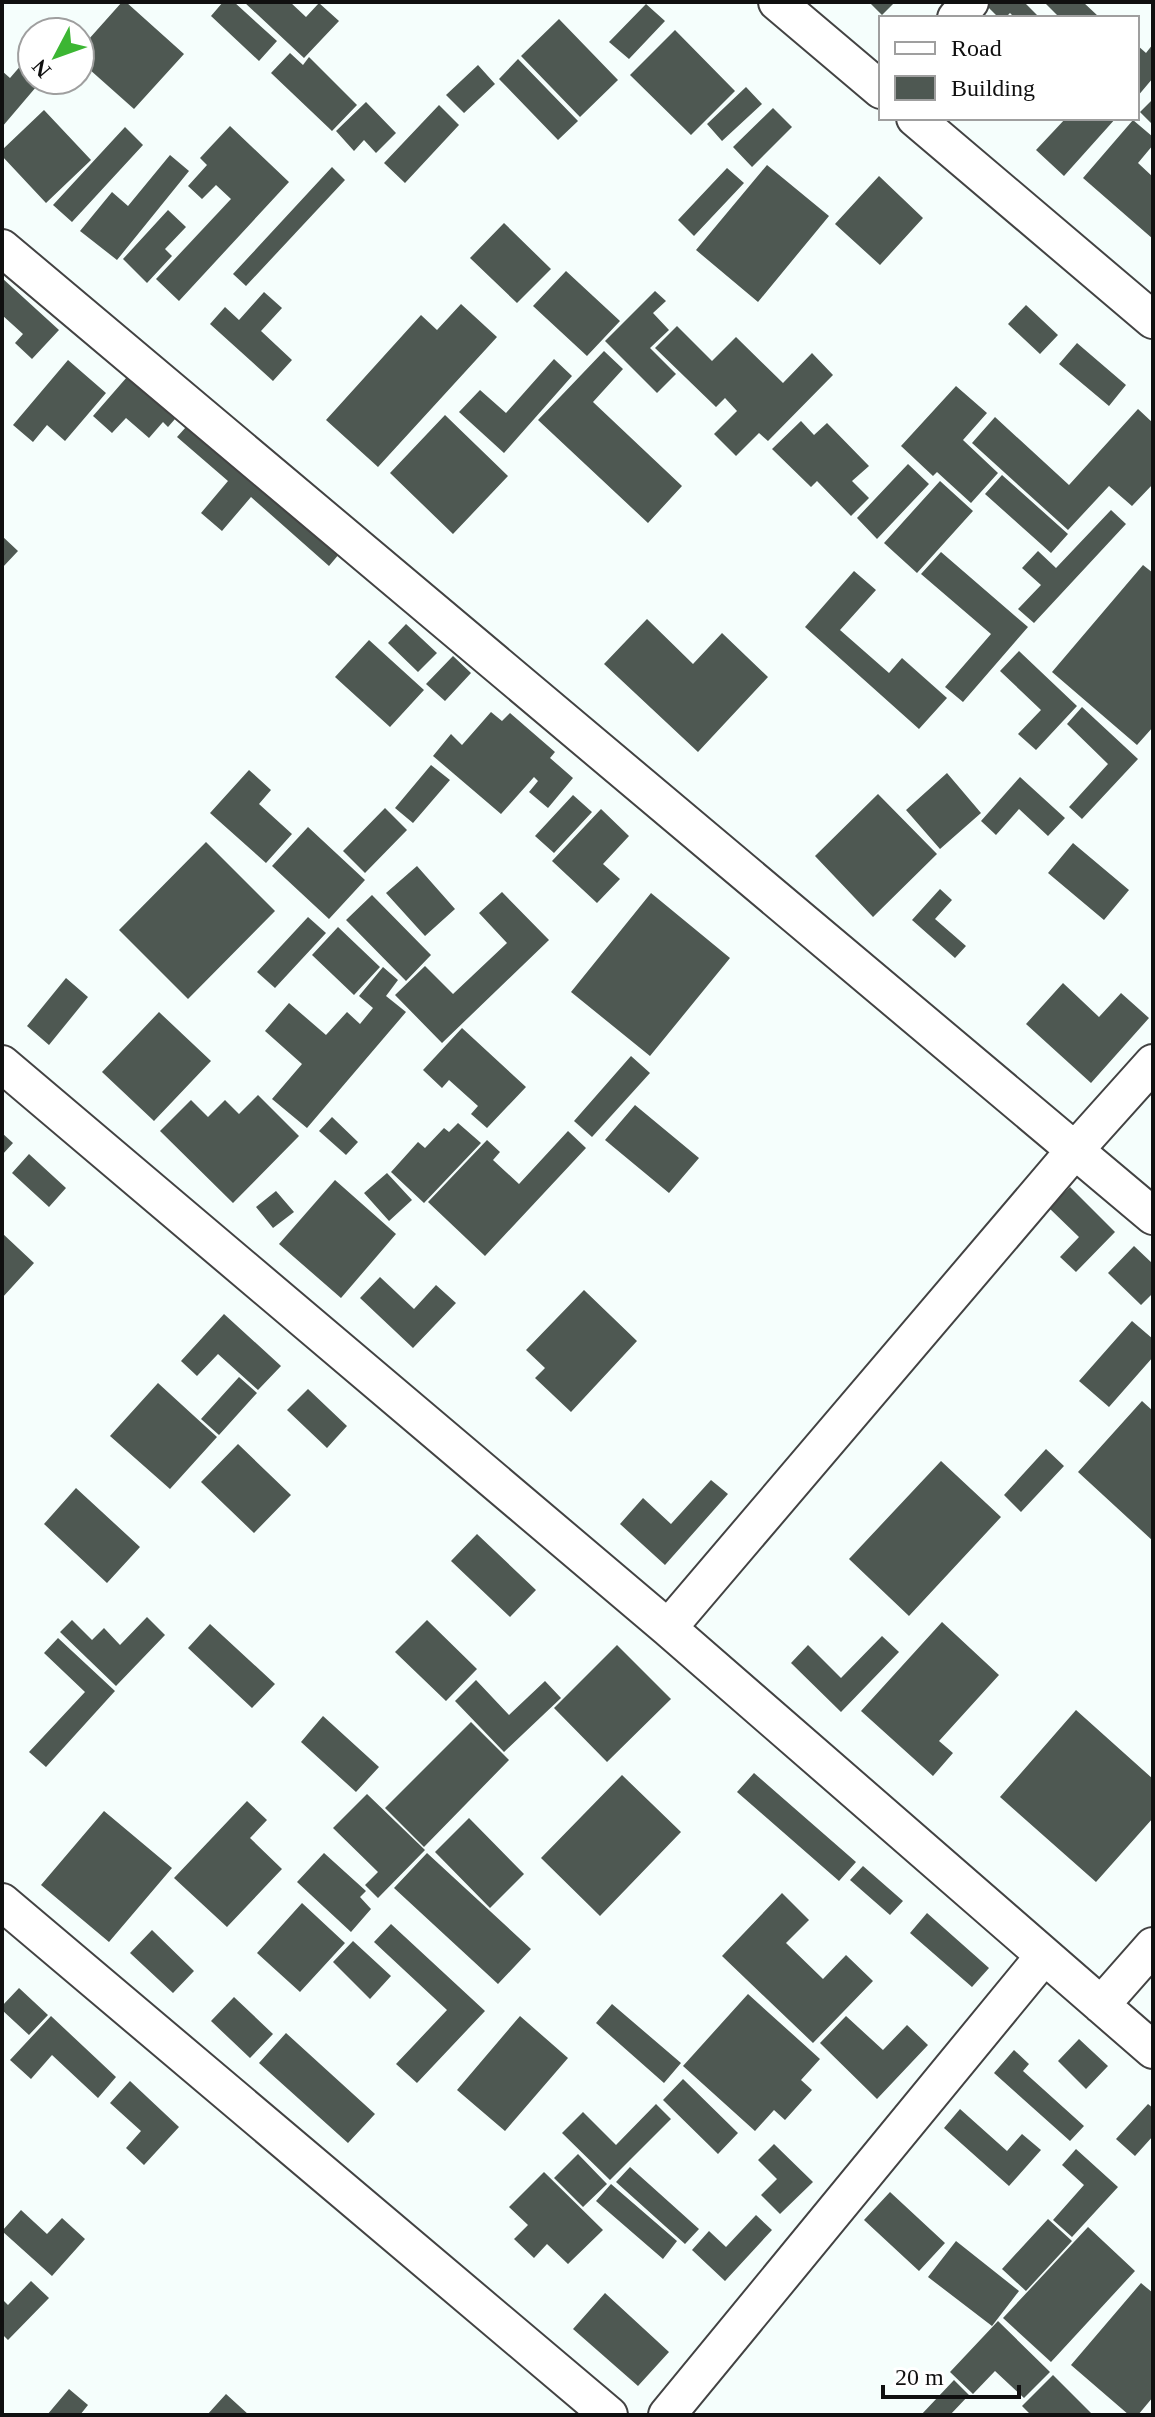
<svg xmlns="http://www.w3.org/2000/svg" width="1155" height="2417" font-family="Georgia,serif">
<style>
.building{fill:#4e5852}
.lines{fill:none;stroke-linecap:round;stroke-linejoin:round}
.minor-casing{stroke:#434343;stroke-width:40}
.minor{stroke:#fff;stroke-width:36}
</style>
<rect width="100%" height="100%" fill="#f5fefc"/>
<path class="building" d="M122,2h4l58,52 -50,55 -54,-48v-12z
M223,2h11l43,39 -18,20 -48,-45z
M244,2h46l16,15 13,-14 20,18 -35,37z
M869,2h26l-13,13z
M987,2h37l16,16h-25l-5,-5 -5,5h-6l-14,-14z
M1044,2h39l15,14 -38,2z
M646,4l19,17 -36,38 -20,-17z
M559,19l59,61 -38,37 -59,-61z
M675,30l60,61 -44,44 -61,-60z
M1153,44v34l-16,19v-52l9,8z
M290,53l13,12 6,-8 48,48 -25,26 -61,-58z
M29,56l3,3v21h10l-40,47v-56l8,7z
M518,59l60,62 -20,19 -59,-61z
M478,65l17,19 -31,29 -18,-18z
M746,87l16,17 -40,37 -15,-17z
M1153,99v26l-13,-13z
M366,102l30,31 -20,20 -12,-13 -10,11 -18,-20z
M439,105l20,20 -54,58 -21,-20z
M773,108l19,19 -40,40 -19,-20z
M44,110l47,50 -45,43 -44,-47v-6z
M1066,118h50l-52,58 -28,-26z
M1133,120l20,17v8l-15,18 15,14v62l-70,-61z
M230,126l59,56 -110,119 -23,-22 75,-80 -15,-14 -14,14 -14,-13 19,-21 -7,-7z
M125,127l18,18 -71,77 -19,-17z
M170,155l19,16 -72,89 -37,-29 32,-39 16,14z
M767,165l62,51 -71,86 -62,-52z
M332,167l13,13 -99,106 -13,-12z
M727,168l17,15 -50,53 -16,-16z
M879,176l44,42 -43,47 -45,-41z
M168,210l18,17 -21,22 7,7 -25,27 -24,-24z
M504,223l47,46 -34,34 -47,-45z
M566,271l54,50 -33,35 -54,-50z
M2,278l57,52 -27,29 -17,-16 8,-9 -21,-19z
M655,291l11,10 -13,12 16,17 -19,18 26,26 -19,19 -52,-52z
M264,292l18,16 -21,23 31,29 -19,21 -63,-57 15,-17 14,13z
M461,304l36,33 -119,130 -52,-47 95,-105 16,15z
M1026,305l32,30 -18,19 -32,-30z
M677,326l35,35 24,-24 47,46 29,-30 21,22 -65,66 -9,-8 -23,23 -22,-22 23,-23 -12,-13 -9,9 -61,-59z
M1077,343l49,42 -17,21 -50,-42z
M604,351l19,18 -30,33 89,84 -34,37 -110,-103z
M554,359l18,17 -68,77 -45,-41 21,-22 26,23z
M68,360l38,33 -41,48 -18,-16 -14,17 -20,-17z
M127,377l48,42 -7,8 -5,-5 -14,16 -23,-20 -14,15 -19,-17z
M956,386l31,27 -24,27 35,33 -27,30 -34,-31 -4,4 -32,-30z
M1138,409l15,14v61l-21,22 -23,-20 -41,44 -96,-87 23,-26 74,68z
M445,415l63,61 -55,58 -63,-61z
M195,417l150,130 -16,19 -78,-69 -29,34 -21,-18 27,-32 -51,-44z
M801,421l13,14 13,-12 42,43 -17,15 17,17 -18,18 -34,-35 -6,6 -39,-38z
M908,464l21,20 -52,55 -20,-21z
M1002,475l66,59 -17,19 -66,-59z
M940,481l33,30 -56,62 -33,-30z
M1111,510l15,14 -92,99 -16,-14 23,-24 -19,-17 16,-17 18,17z
M2,536l16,15 -16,17z
M941,552l87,75 -65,75 -18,-15 46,-53 -70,-60z
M1143,565l10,8v154l-16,18 -85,-73z
M854,571l22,19 -36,40 49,43 13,-15 45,40 -28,31 -114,-102z
M647,619l46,45 29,-31 46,44 -70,75 -94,-88z
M406,624l31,29 -19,19 -30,-29z
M369,640l55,50 -34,37 -55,-50z
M1019,651l58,55 -41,44 -18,-16 23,-24 -41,-39z
M453,656l18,17 -26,28 -19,-17z
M1082,707l56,52 -56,60 -13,-12 39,-43 -41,-40z
M491,712l11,9 8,-8 45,39 -5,6 23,20 -25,30 -19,-16 9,-11 -4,-4 -33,37 -68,-58 18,-22 11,11z
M431,765l19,15 -37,43 -18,-15z
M249,770l22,20 -12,14 33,30 -26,29 -56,-50z
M947,773l34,40 -41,36 -34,-39z
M1020,777l45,41 -17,18 -29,-27 -23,26 -15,-14z
M878,794l59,60 -64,63 -58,-61z
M573,795l19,17 -38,41 -19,-17z
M385,808l22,22 -42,43 -22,-22z
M601,809l28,27 -26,28 17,15 -23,24 -45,-42z
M308,827l57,53 -36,39 -57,-53z
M206,842l69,69 -87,88 -69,-69z
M1073,843l56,47 -25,30 -56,-47z
M417,866l38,43 -30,27 -39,-43z
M940,889l12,11 -17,19 31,27 -11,12 -43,-38z
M502,892l47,48 -107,103 -47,-48 30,-29 28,28 54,-51 -28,-30z
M651,893l79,65 -80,98 -79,-64z
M372,895l59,60 -25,26 -60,-61z
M308,917l18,16 -51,55 -18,-16z
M338,927l42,40 -26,28 -42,-40z
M383,967l15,13 -12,16 20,16 -99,116 -35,-29 30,-35 -37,-33 24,-28 37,32 21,-23 13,12 13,-16 -14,-12z
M66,978l22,19 -39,48 -22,-19z
M1063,983l36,34 22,-24 28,25 -58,65 -65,-59z
M159,1012l52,49 -57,60 -52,-49z
M462,1028l64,59 -39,41 -16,-14 7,-8 -29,-26 -7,8 -19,-18z
M631,1056l19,17 -58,64 -18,-16z
M258,1095l41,41 -66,67 -73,-72 31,-31 17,17 17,-17 14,14z
M635,1105l64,53 -30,35 -64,-53z
M332,1117l26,25 -12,13 -27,-24z
M458,1123l23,20 -57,60 -33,-31 27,-30 7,6 19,-20 5,4z
M568,1131l18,17 -101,108 -57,-54 59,-62 13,12 -7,8 26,24z
M2,1133l11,10 -11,12z
M29,1154l37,34 -17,19 -37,-34z
M387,1173l25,27 -23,21 -25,-28z
M335,1180l61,54 -55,64 -62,-54z
M1070,1187l45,45 -39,40 -16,-15 19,-20 -30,-29z
M276,1191l18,21 -21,16 -17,-21z
M2,1233l32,30 -32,35z
M1134,1246l19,18v29l-12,12 -33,-32z
M380,1277l34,32 22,-24 20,18 -43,45 -53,-50z
M584,1290l53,51 -66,71 -36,-34 10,-10 -19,-18z
M224,1314l57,52 -23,24 -40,-36 -21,22 -16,-15z
M1132,1321l21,18v18l-44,50 -30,-26z
M239,1377l18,16 -38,42 -18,-16z
M158,1383l59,54 -47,52 -60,-53z
M308,1389l39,37 -20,22 -40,-38z
M1142,1401l11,10v130l-75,-69z
M238,1444l53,51 -37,38 -53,-51z
M1046,1449l18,17 -43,46 -17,-17z
M941,1461l60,56 -92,99 -60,-57z
M711,1480l17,14 -63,71 -45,-41 23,-26 28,26z
M76,1488l64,59 -33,36 -63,-59z
M477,1534l59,56 -26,27 -59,-56z
M147,1617l18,18 -49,51 -56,-54 12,-12 20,20 12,-12 16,17z
M427,1620l50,49 -31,32 -51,-49z
M942,1622l57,53 -60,66 14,12 -20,23 -72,-65z
M210,1624l65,60 -23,24 -64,-60z
M882,1636l17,16 -58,60 -50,-49 17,-18 33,33z
M58,1638l57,53 -69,76 -17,-15 56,-60 -41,-39z
M617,1645l54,54 -64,63 -53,-54z
M476,1680l33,35 36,-34 16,17 -57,54 -49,-51z
M1076,1710l77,69v39l-57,64 -96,-85z
M323,1716l56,51 -23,25 -55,-50z
M471,1722l38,38 -85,87 -39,-39z
M754,1773l102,89 -17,19 -102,-89z
M622,1775l59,57 -81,84 -59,-58z
M367,1794l58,56 -47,48 -13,-13 13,-13 -45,-44z
M247,1801l20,19 -17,18 32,31 -55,58 -53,-49z
M104,1811l68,57 -63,74 -68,-57z
M469,1818l55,56 -34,34 -55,-56z
M324,1853l42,38 -6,6 11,12 -20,23 -54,-50z
M427,1853l104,96 -33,35 -104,-96z
M863,1866l40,35 -13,14 -40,-35z
M782,1893l27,27 -23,23 37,36 23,-24 27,26 -60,62 -91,-87z
M302,1903l43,40 -45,49 -43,-39z
M927,1913l62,55 -17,19 -62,-54z
M391,1924l94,87 -68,72 -21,-19 51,-54 -73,-68z
M152,1930l42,41 -21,22 -43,-40z
M353,1941l38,35 -21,23 -37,-37z
M19,1988l29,27 -19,20 -27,-25v-4z
M748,1994l72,65 -19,21 11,10 -27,30 -11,-10 -19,21 -72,-65z
M234,1997l39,37 -23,24 -39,-37z
M612,2004l69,59 -17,20 -68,-60z
M51,2016l65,61 -18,21 -46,-43 -21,24 -21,-19z
M520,2016l48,42 -63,73 -48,-41z
M846,2016l37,34 24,-25 21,20 -51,54 -57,-56z
M286,2033l89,81 -27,29 -89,-80z
M1079,2039l29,27 -22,23 -28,-28z
M1014,2050l15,14 -6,7 61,55 -14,15 -76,-68z
M683,2079l55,54 -20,21 -55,-54z
M130,2081l49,46 -35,38 -18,-17 15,-17 -31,-28z
M656,2104l15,15 -61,61 -48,-47 21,-21 33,33z
M1148,2104l5,4v28l-18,20 -19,-17z
M960,2109l47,42 15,-17 19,16 -32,36 -65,-58z
M774,2144l39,38 -33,32 -19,-19 16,-16 -19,-19z
M1076,2149l42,38 -46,50 -19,-17 31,-35 -22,-20z
M578,2154l29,30 -24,23 -29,-29z
M630,2167l69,62 -14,15 -69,-62z
M544,2172l59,58 -35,34 -21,-20 -13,14 -20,-19 14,-14 -19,-18z
M611,2184l66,57 -14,18 -67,-58z
M890,2192l55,51 -26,28 -55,-51z
M21,2210l26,24 15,-16 23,21 -33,37 -50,-45z
M756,2215l16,15 -47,51 -33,-31 17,-19 17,16z
M1048,2219l24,22 -46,50 -24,-22z
M1088,2227l47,44 -84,91 -48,-44z
M956,2241l63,50 -27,35 -64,-49z
M31,2281l18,17 -41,42 -6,-6v-35l6,6z
M1141,2283l12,10v104l-15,18h-9l-58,-50z
M605,2293l64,59 -31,34 -65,-57z
M998,2321l52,51 -26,26 -29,-27 -22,23 -23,-22z
M1053,2375l40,40h-62l-9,-9z
M954,2380l15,15 -19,20h-29z
M69,2389l19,16 -8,10h-33z
M226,2394l23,21h-42z"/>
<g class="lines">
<defs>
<path id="minor" d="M777,2l104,88
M956,18l14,-16
M915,118l238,202
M2,248l1151,968
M2,1064l666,564 485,422
M668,1628l407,-478 78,-87
M2,1902l607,513
M1101,2005l52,-59
M667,2415l377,-459"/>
</defs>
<use href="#minor" class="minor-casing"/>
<use href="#minor" class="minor"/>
</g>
<rect width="1155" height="2417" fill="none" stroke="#101010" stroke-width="8"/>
<rect x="879" y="16" width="260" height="104" fill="#ffffff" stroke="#9f9f9f" stroke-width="2"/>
<rect x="895" y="42" width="40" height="12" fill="#ffffff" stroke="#9f9f9f" stroke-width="2"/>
<text x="951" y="56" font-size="24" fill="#101010">Road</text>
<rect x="895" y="76" width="40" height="24" fill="#4e5852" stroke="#9f9f9f" stroke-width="2"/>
<text x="951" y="96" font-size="24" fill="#101010">Building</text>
<g transform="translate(56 56) rotate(229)"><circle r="38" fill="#ffffff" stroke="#9f9f9f" stroke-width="2"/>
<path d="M0-6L14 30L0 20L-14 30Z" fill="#3cb633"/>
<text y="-12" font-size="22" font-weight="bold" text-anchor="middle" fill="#101010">N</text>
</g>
<path d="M883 2385v12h136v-12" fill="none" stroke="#101010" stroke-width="4"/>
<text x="895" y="2385" font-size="24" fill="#101010" stroke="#ffffff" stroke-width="6" paint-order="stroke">20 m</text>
</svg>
